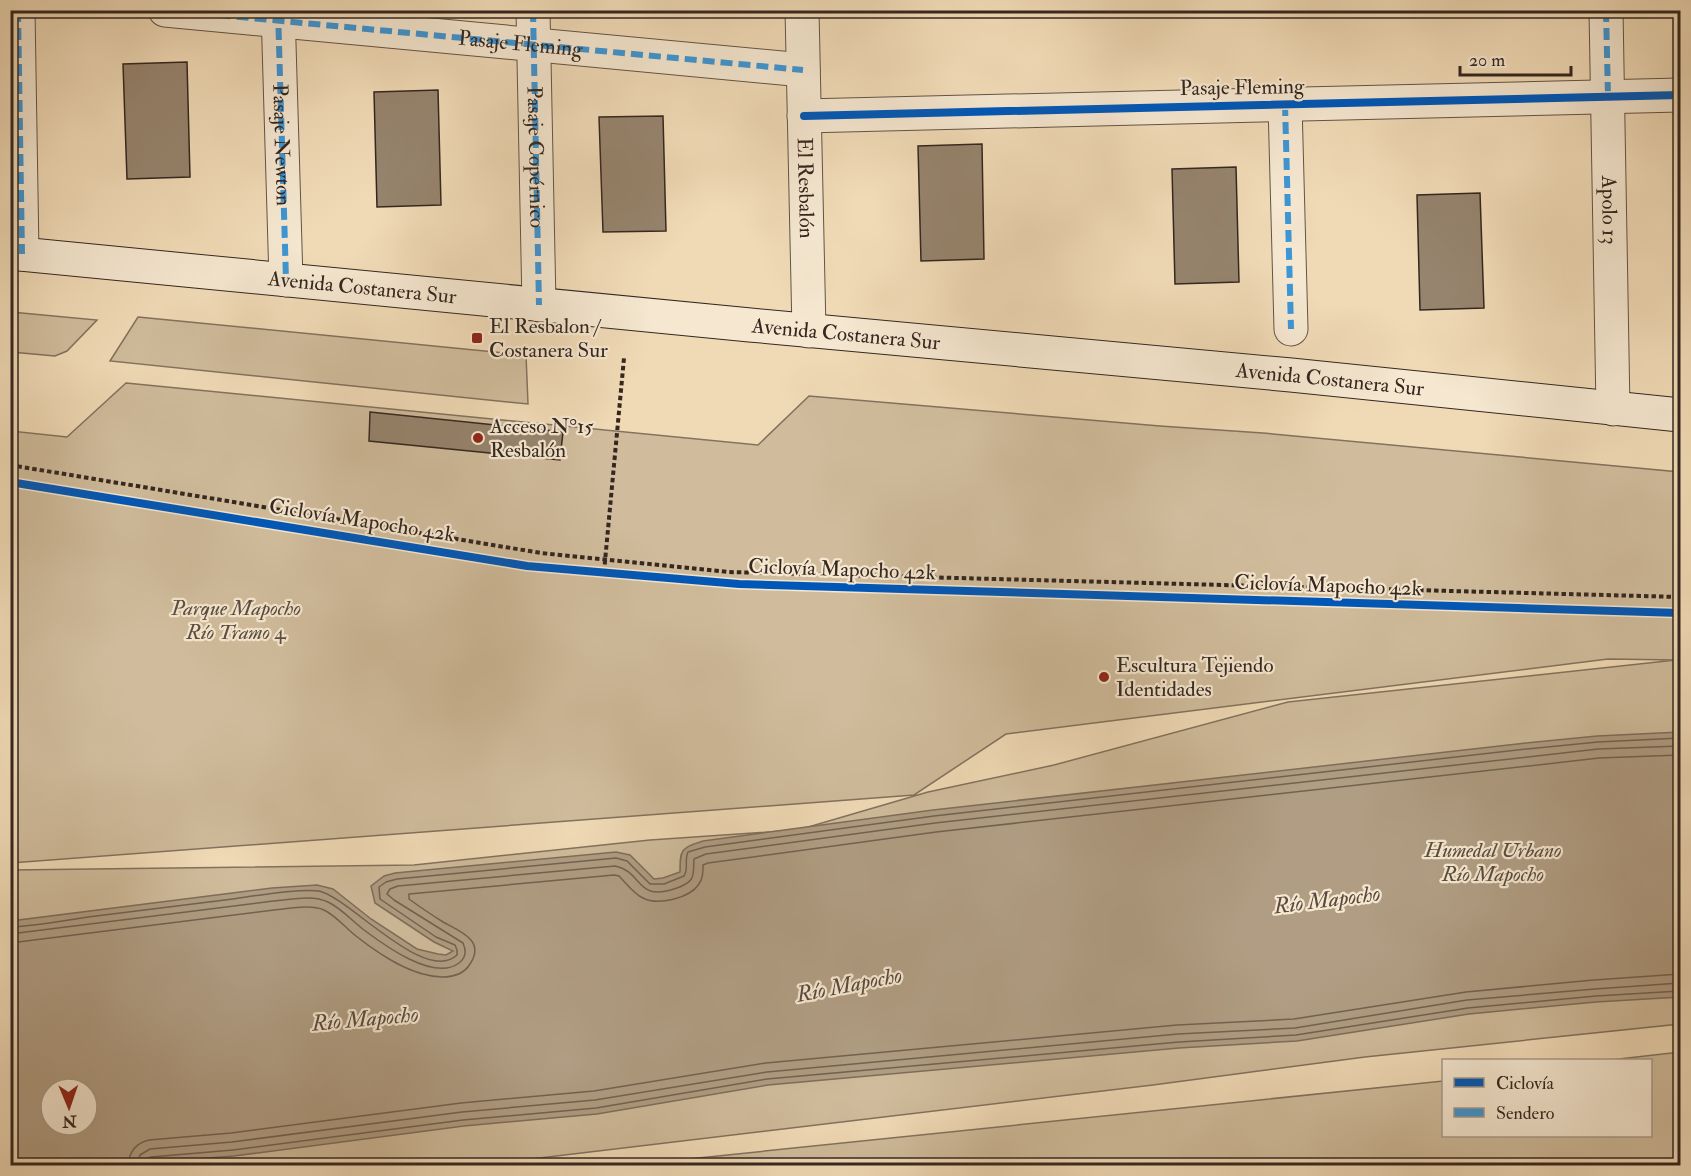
<svg xmlns="http://www.w3.org/2000/svg" width="1691" height="1176" font-family="'IM FELL Double Pica',serif">
<style>
.green{fill:#d0bc9c;stroke:#82725e;stroke-width:1.5;fill-rule:evenodd}
.water{fill:#b09d83;stroke:#7e6e5b;stroke-width:1.5;fill-rule:evenodd}
.lines{fill:none;stroke-linecap:round;stroke-linejoin:round}
.shore{stroke:#726252;stroke-width:1.5}
.building{fill:#96846e;stroke:#342720;stroke-width:1.5}
.minor-casing{stroke:#635446;stroke-width:35}
.secondary-casing{stroke:#342720;stroke-width:35}
.path{stroke:#342720;stroke-width:4;stroke-dasharray:4.5 3;stroke-linecap:butt}
.minor{stroke:#f5e7d0;stroke-width:33}
.secondary{stroke:#f5e7d0;stroke-width:33}
.quiet{stroke:#3d96d5;stroke-width:6;stroke-dasharray:12 6;stroke-linecap:butt}
.cycleway-casing{stroke:#f5e7d0;stroke-width:11}
.cycleway{stroke:#0057b8;stroke-width:8}
.poi-dot{fill:#8f2418;stroke:#f5e7d0;stroke-width:2}
.labels{text-anchor:middle;stroke-width:4.5;stroke-linejoin:round;paint-order:stroke}
.street-label{font-size:21px;fill:#342720;stroke:#f5e7d0}
.poi-label{font-size:21px;fill:#342720;stroke:#f5e7d0;text-anchor:start}
.park-label{font-size:21px;font-style:italic;fill:#5b4c3f;stroke:#f5e7d0}
.water-label{font-size:22px;font-style:italic;fill:#594a3e;stroke:#f5e7d0}
</style>
<rect width="100%" height="100%" fill="#f0dab6"/>
<filter id="stains"><feTurbulence type="fractalNoise" baseFrequency=".00333" numOctaves="4"/><feColorMatrix values="0 0 0 0 .2 0 0 0 0 .09 0 0 0 0 .02 0 0 0 .5 -.17"/></filter>
<radialGradient id="worn" r=".72"><stop offset=".6" stop-color="#630" stop-opacity="0"/><stop offset="1" stop-color="#630" stop-opacity=".3"/></radialGradient>
<path class="green" d="M10,312h1l86,8 -30,31 -12,5 -44,-4z
M138,317l388,38 2,49 -418,-43z
M126,383l632,62 51,-49 351,30 103,7 417,39v552l-315,33 -212,28 -672,80h-470v-295l403,-5 236,-25 148,-10 130,-38 126,-27 234,-63 388,-42 -68,-1 -602,75 -92,61 -903,68v-432l56,6zM51,1089h36v36h-36z
M1680,1052v112l-243,2 -15,-4 -73,4 -719,-1 813,-84 1,55h206v-76h-40z"/>
<path class="water" d="M1680,732v265l-84,5 -127,12 -172,27 -118,7 -411,37 -171,29 -133,12 -230,30 -117,9h-106v-244l261,-33 45,-3 16,4 38,30 46,30 21,5 8,1 7,-4 -19,-9 -59,-39 -4,-17 13,-10 11,-3 221,-21 14,3 24,24 9,-1 17,-6c0,-23 1,-24 23,-31l230,-31 593,-67 71,-7zM51,1089h36v36h-36z"/>
<g class="lines">
<path class="shore" d="M10,927c26,-1 52,-6 78,-10 48,-6 96,-12 145,-18 21,-3 66,-11 86,-8 31,7 106,94 138,64v-5l-2,-5 -19,-8 -56,-38 -1,-12 7,-5 11,-3 219,-21 11,3 23,23h14l20,-8c5,-7 0,-16 4,-24l17,-5 229,-31 593,-67 71,-7 82,-4
M10,934l263,-33c16,-1 39,-7 55,1 13,6 24,19 36,28 20,15 70,52 95,33 7,-5 7,-13 4,-20l-69,-43 -7,-6 3,-5 8,-3 217,-20c29,6 20,37 62,22 19,-7 16,-12 17,-29l12,-5 229,-31 593,-66 70,-8 82,-3
M10,943l264,-33c14,-1 36,-6 50,0 12,6 22,18 32,26 24,19 55,40 86,41 10,0 22,-3 28,-13 16,-24 -11,-33 -27,-42 -11,-7 -23,-15 -34,-23v-5l205,-19 5,1c7,7 15,18 24,22 15,8 47,0 56,-14 4,-6 4,-12 4,-19l5,-2 228,-31 593,-66 70,-8 81,-3
M128,1166c1,-14 8,-23 21,-26l82,-7 230,-30 133,-12 172,-28 411,-38 117,-6 172,-27 128,-12 86,-6
M137,1166l3,-11 10,-6 82,-7 230,-30 133,-12 172,-28 411,-38 117,-6 172,-28 128,-11 85,-6
M145,1166l1,-7 5,-2 82,-7 230,-30 133,-12 171,-29 412,-37 117,-7 172,-27 128,-12 84,-5"/>
</g>
<path class="building" d="M187,62l3,115 -63,2 -4,-115z
M438,90l3,115 -64,2 -3,-115z
M663,116l3,115 -63,1 -4,-115z
M982,144l2,115 -63,2 -3,-115z
M1236,167l3,115 -64,2 -3,-115z
M1480,193l4,115 -64,2 -3,-115z
M370,412l193,20 -3,28 -191,-19z"/>
<g class="lines">
<defs>
<g id="minor">
<path d="M18,10l4,244"/>
<path d="M165,10l638,60"/>
<path d="M278,10l8,270"/>
<path d="M533,10l6,295"/>
<path id="s1" d="M802,10l7,321"/>
<path id="s2" d="M1606,10l7,399"/>
<path d="M1285,104l6,225"/>
<path d="M804,116l876,-21"/>
</g>
<g id="secondary">
<path id="s3" d="M10,253l740,72 541,50 389,40"/>
</g>
</defs>
<use href="#minor" class="minor-casing"/>
<use href="#secondary" class="secondary-casing"/>
<path class="path" d="M10,465l531,88 188,19 951,25
M604,572l20,-214"/>
<use href="#minor" class="minor"/>
<use href="#secondary" class="secondary"/>
<g class="quiet">
<path d="M18,10l4,244"/>
<path id="s4" d="M165,10l638,60"/>
<path id="s5" d="M278,10l8,270"/>
<path id="s6" d="M533,10l6,295"/>
<path d="M1606,10l2,87"/>
<path d="M1285,104l6,225"/>
</g>
<defs>
<path id="cycleway" d="M804,116l876,-21
M10,482l517,84 212,18 941,29"/>
</defs>
<use href="#cycleway" class="cycleway-casing"/>
<use href="#cycleway" class="cycleway"/>
</g>
<g class="poi-dot">
<rect x="471" y="332" width="12" height="12" rx="3"/>
<circle cx="478" cy="438" r="6"/>
<circle cx="1104" cy="677" r="6"/>
</g>
<g class="labels">
<g class="street-label">
<text dy="7" stroke="none"><textPath href="#s4" startOffset="357">Pasaje Fleming</textPath></text>
<text transform="translate(1242 87) rotate(-1)" y="7">Pasaje Fleming</text>
<text dy="7" stroke="none"><textPath href="#s5" startOffset="135">Pasaje Newton</textPath></text>
<text dy="7" stroke="none"><textPath href="#s6" startOffset="147">Pasaje Copérnico</textPath></text>
<text dy="7" stroke="none"><textPath href="#s1" startOffset="178">El Resbalón</textPath></text>
<text dy="7" stroke="none"><textPath href="#s2" startOffset="200">Apolo 13</textPath></text>
<text dy="7" stroke="none"><textPath href="#s3" startOffset="354">Avenida Costanera Sur</textPath></text>
<text dy="7" stroke="none"><textPath href="#s3" startOffset="840">Avenida Costanera Sur</textPath></text>
<text dy="7" stroke="none"><textPath href="#s3" startOffset="1326">Avenida Costanera Sur</textPath></text>
<text transform="translate(362 520) rotate(9)" y="7">Ciclovía Mapocho 42k</text>
<text transform="translate(842 569) rotate(2)" y="7">Ciclovía Mapocho 42k</text>
<text transform="translate(1328 585) rotate(2)" y="7">Ciclovía Mapocho 42k</text>
</g>
<g class="poi-label">
<text x="489" y="333">El Resbalon /<tspan x="489" dy="24">Costanera Sur</tspan></text>
<text x="490" y="433">Acceso N°15<tspan x="490" dy="24">Resbalón</tspan></text>
<text x="1116" y="672">Escultura Tejiendo<tspan x="1116" dy="24">Identidades</tspan></text>
</g>
<g class="park-label">
<text x="236" y="615">Parque Mapocho<tspan x="236" dy="24">Río Tramo 4</tspan></text>
<text x="1493" y="857">Humedal Urbano<tspan x="1493" dy="24">Río Mapocho</tspan></text>
</g>
<g class="water-label">
<text transform="translate(1327 899) rotate(-7)" y="8">Río Mapocho</text>
<text transform="translate(849 984) rotate(-11)" y="8">Río Mapocho</text>
<text transform="translate(365 1018) rotate(-5)" y="8">Río Mapocho</text>
</g>
</g>
<rect width="1691" height="1176" fill="none" stroke="#f0dab6" stroke-width="36"/>
<rect x="12" y="12" width="1667" height="1152" fill="none" stroke="#342720" stroke-width="3"/>
<rect x="18" y="18" width="1655" height="1140" fill="none" stroke="#342720" stroke-width="1.5"/>
<rect x="1442" y="1059" width="210" height="78" fill="#f5e7d0" stroke="#a89a8a" stroke-width="1.5"/>
<rect x="1454" y="1078" width="30" height="9" fill="#0057b8" stroke="#a89a8a" stroke-width="1.5"/>
<text x="1496" y="1089" font-size="18" fill="#342720">Ciclovía</text>
<rect x="1454" y="1108" width="30" height="9" fill="#3d96d5" stroke="#a89a8a" stroke-width="1.5"/>
<text x="1496" y="1119" font-size="18" fill="#342720">Sendero</text>
<g transform="translate(69 1107) rotate(178)"><circle r="28" fill="#f5e7d0" stroke="#a89a8a" stroke-width="1.5"/>
<path d="M0-4.5L10 22L0 15L-10 22Z" fill="#8f2418"/>
<text y="-9" font-size="16" font-weight="bold" text-anchor="middle" fill="#342720">N</text>
</g>
<path d="M1460 66v9h111v-9" fill="none" stroke="#342720" stroke-width="3"/>
<text x="1469" y="66" font-size="18" fill="#342720" stroke="#f5e7d0" stroke-width="4.5" paint-order="stroke">20 m</text>
<rect width="100%" height="100%" filter="url(#stains)"/>
<rect width="100%" height="100%" fill="url(#worn)"/>
</svg>
